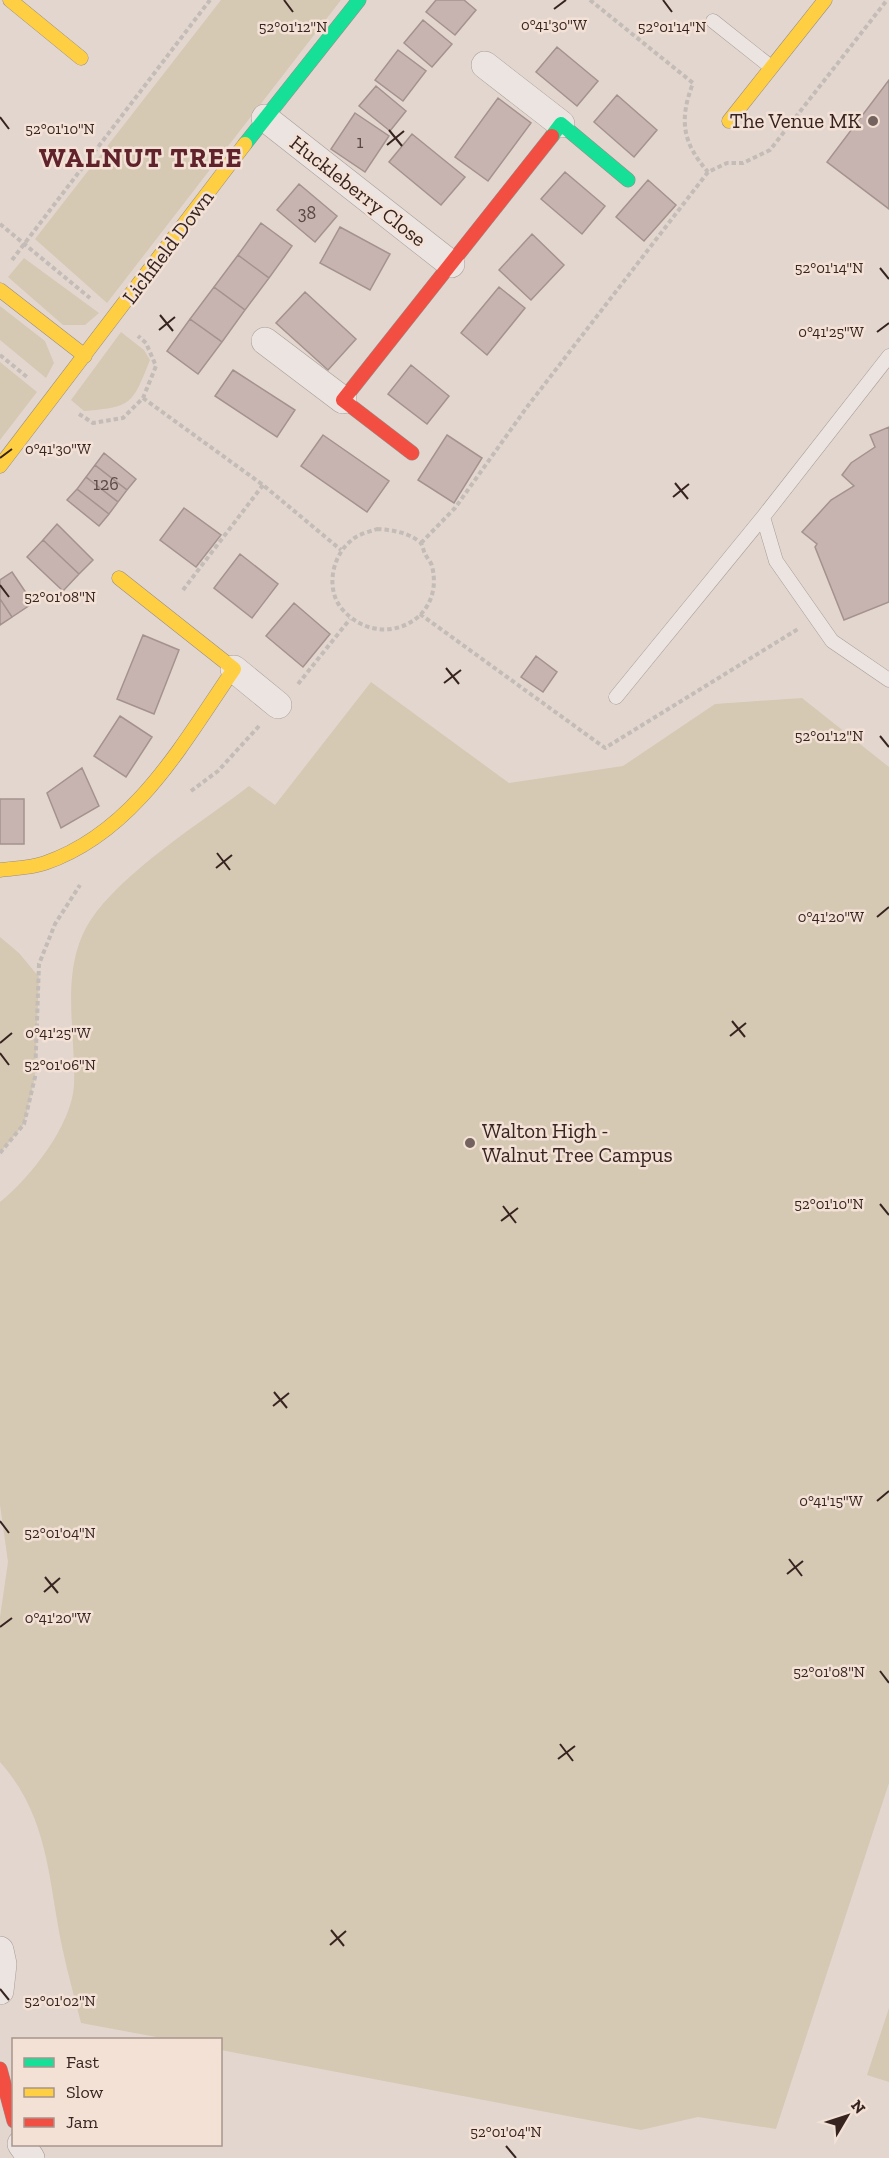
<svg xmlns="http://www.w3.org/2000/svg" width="889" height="2158" font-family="'Zilla Slab',serif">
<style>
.green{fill:#d5c9b3}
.building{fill:#c7b4b0;stroke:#a4928e;stroke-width:1.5}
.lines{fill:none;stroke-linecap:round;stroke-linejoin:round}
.lane-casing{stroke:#a99d98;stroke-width:15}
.street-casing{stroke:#a99d98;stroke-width:28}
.fast-casing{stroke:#988c88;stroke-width:15}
.slow-casing{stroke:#988c88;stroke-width:15}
.jam-casing{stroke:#988c88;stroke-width:15}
.path{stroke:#c4bcb7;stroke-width:4;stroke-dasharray:4.5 3;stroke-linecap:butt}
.lane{stroke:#ece4e0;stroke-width:14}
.street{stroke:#ece4e0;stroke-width:27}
.fast{stroke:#16e098;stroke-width:14}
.slow{stroke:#ffcf43;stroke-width:14}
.jam{stroke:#f24e42;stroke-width:14}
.ticks{fill:none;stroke:#372420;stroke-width:2}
.poi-dot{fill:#73625d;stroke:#f3e1d6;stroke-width:2}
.labels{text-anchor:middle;stroke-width:5;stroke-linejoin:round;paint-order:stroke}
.number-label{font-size:18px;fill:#5b4844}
.poi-label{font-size:21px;fill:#372420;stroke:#f3e1d6;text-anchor:end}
.street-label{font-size:21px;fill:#372420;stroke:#f3e1d6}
.district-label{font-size:27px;font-weight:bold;letter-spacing:1.5px;fill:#61232b;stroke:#f3e1d6}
.ticks-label{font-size:15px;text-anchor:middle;fill:#372420;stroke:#f3e1d6;stroke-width:5;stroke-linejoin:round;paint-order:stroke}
</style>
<rect width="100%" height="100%" fill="#e3d6cf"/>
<path class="green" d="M221,0h120l-234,303 -72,-64z
M24,258l75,55 -14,12h-22l-55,-48z
M0,306l45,35 9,22 -8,15 -46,-38z
M121,332l23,18 6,10c-18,45 -18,47 -66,51l-13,-11z
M0,362l37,30 -37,48z
M371,682l138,101 114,-17 92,-62 87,-6 87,69v1016l-113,346 -78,-12 -57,13 -420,-80 -1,-10 -53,-1 -86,-16c-6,-24 -13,-48 -18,-72 -15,-69 -13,-133 -63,-189v-145l8,-55 -8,-57v-303c30,-24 72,-77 74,-117 2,-54 -15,-115 16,-164 32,-49 112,-99 159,-135l26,19z
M0,937l19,16 20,24 -4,100 -11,47 -24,29z
M889,2008v74l-22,-7z"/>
<path class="building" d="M436,0h28l12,10 -21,25 -29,-23z
M423,20l29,24 -20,23 -28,-24z
M557,47l41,34 -21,25 -41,-34z
M398,50l28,21 -23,30 -28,-21z
M889,80v129l-62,-47z
M376,86l30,25 -16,20 -31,-25z
M617,95l40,35 -23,27 -40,-35z
M498,98l33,25 -43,58 -33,-24z
M355,113l34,23 -24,36 -34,-23z
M412,134l53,43 -24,28 -52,-43z
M565,172l40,34 -23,28 -41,-35z
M648,180l28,25 -32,36 -28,-24z
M299,184l38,32 -22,26 -38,-32z
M261,223l31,23 -23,32 -31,-23z
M340,227l50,27 -20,36 -50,-27z
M532,234l32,31 -33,35 -32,-30z
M238,255l31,23 -24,32 -31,-23z
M214,287l31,23 -23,32 -32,-23z
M499,287l26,21 -38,47 -26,-22z
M305,292l51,47 -28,31 -52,-47z
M190,319l32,23 -24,32 -31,-23z
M411,365l38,31 -22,28 -39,-30z
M233,370l62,40 -18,27 -62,-41z
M889,427v175l-45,18 -29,-73 2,-3 -15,-12 29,-32 23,-14 -12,-11 9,-12 24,-16 -5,-12z
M323,435l66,46 -22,31 -66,-46z
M447,435l35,23 -28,45 -36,-23z
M104,453l32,26 -9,11 -32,-25z
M95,465l32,25 -9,12 -32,-25z
M86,477l32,25 -9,12 -32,-25z
M77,489l32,25 -10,12 -32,-26z
M184,508l37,27 -25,32 -36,-27z
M57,524l36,36 -14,14 -36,-34z
M43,540l36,34 -16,17 -36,-34z
M240,554l38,30 -26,34 -38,-30z
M12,572l21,31 -21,14 -12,-18v-19z
M0,599l12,18 -12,8z
M294,603l36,31 -27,33 -37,-31z
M143,635l36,15 -25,64 -37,-15z
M536,656l21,16 -14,20 -22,-15z
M120,716l32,21 -26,40 -32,-21z
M82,768l17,38 -38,22 -14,-35z
M0,799h24v45h-24z"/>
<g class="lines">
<defs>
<path id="lane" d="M713,21l58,46
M889,356l-126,161 13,44 56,80 57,39
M616,697l147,-180"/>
<path id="street" d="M485,65l76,59
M265,118l186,146
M265,341l78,59
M234,669l44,36
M0,1950l3,14 -3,27
M21,2144l10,14"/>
<path id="fast" d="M552,136l9,-12 67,56
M245,144l114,-144"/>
<path id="slow" d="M10,0l71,58
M729,121l96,-121
M0,290l85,66
M0,466l245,-322
M0,870c15,-2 31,-2 45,-7 90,-31 138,-120 189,-194l-115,-91"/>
<path id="jam" d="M412,453l-69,-53 209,-264
M0,2069l14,52"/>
</defs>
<use href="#lane" class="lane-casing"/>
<use href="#street" class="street-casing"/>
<use href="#fast" class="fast-casing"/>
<use href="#slow" class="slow-casing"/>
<use href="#jam" class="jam-casing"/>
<path class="path" d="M590,0l103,83c-14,37 -11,59 15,89
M0,224l90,74
M12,260l198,-260
M0,355l27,22
M143,398l120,87 78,65
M79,414l14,9 30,-5 20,-20 13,-32 -10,-23 -8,-7
M377,529c15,1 30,3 43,13 3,3 3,8 5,12 2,4 6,8 7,12 14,56 -53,86 -90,43 -17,-20 -10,-54 10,-69 6,-6 17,-8 25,-11z
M421,543l34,-35 72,-101 181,-235 19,-9h16l27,-13 117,-150
M183,590l80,-105
M420,614l185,134 193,-119
M298,684l52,-65
M191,791l27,-20 41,-45
M0,1153l24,-29 11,-47 4,-113 16,-40 25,-39"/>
<use href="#lane" class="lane"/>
<use href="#street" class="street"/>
<use href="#fast" class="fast"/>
<use href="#slow" class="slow"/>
<use href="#jam" class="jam"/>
</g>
<path class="ticks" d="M284,0l9,12M663,0l9,12M554,9l12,-9M0,117l9,12M389,130l13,16M387,145l17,-14M880,268l9,11M160,315l13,16M159,330l16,-13M877,332l12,-9M0,458l12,-9M675,483l13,16M673,497l16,-13M0,585l9,12M446,668l13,16M444,683l17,-13M880,736l9,11M217,853l13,17M216,868l16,-13M877,917l12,-10M732,1021l13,16M730,1036l16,-13M0,1043l12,-10M0,1053l9,12M880,1204l9,11M503,1206l13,17M501,1221l17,-13M274,1392l13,16M273,1406l16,-13M877,1501l12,-10M0,1521l9,12M789,1559l13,17M787,1574l16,-13M45,1577l13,16M44,1592l16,-14M0,1627l12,-9M880,1671l9,12M560,1744l13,17M558,1759l17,-13M331,1930l13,16M330,1945l16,-14M0,1989l9,11M506,2146l10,12"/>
<g class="poi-dot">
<circle cx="873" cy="121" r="6"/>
<circle cx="470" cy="1143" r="6"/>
</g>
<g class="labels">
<g class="number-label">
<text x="360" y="148">1</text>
<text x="307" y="219">38</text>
<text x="106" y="490">126</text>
</g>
<g class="poi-label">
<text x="861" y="128">The Venue MK</text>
<text x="482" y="1138" text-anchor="start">Walton High -<tspan x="482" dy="24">Walnut Tree Campus</tspan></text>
</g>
<g class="street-label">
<text transform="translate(358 191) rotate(38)" y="7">Huckleberry Close</text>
<text transform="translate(168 247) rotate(-53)" y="7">Lichfield Down</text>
</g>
<g class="district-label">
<text x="141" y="167">WALNUT TREE</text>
</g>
</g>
<g class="ticks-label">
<text x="554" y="30">0°41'30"W</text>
<text x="293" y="32">52°01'12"N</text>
<text x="672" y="32">52°01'14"N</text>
<text x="60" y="134">52°01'10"N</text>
<text x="829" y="273">52°01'14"N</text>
<text x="831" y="337">0°41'25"W</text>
<text x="58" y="454">0°41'30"W</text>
<text x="60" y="602">52°01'08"N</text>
<text x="829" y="741">52°01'12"N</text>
<text x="831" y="922">0°41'20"W</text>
<text x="58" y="1038">0°41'25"W</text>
<text x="60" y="1070">52°01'06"N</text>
<text x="829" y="1209">52°01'10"N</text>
<text x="831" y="1506">0°41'15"W</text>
<text x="60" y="1538">52°01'04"N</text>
<text x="58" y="1623">0°41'20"W</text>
<text x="829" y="1677">52°01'08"N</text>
<text x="60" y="2006">52°01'02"N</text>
<text x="506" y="2137">52°01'04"N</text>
</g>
<rect x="12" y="2038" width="210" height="108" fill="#f3e1d6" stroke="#a8958d" stroke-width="1.5"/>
<rect x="24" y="2058" width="30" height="9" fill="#16e098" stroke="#a8958d" stroke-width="1.5"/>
<text x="66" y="2068" font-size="18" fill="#372420">Fast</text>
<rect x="24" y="2088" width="30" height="9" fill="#ffcf43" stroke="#a8958d" stroke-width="1.5"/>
<text x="66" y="2098" font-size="18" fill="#372420">Slow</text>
<rect x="24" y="2118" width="30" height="9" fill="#f24e42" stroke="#a8958d" stroke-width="1.5"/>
<text x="66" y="2128" font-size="18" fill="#372420">Jam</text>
<g transform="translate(847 2116) rotate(51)" stroke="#f3e1d6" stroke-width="4.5" paint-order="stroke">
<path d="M0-4.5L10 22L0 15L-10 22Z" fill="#372420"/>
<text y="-9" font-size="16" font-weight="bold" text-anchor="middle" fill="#372420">N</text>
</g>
</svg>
